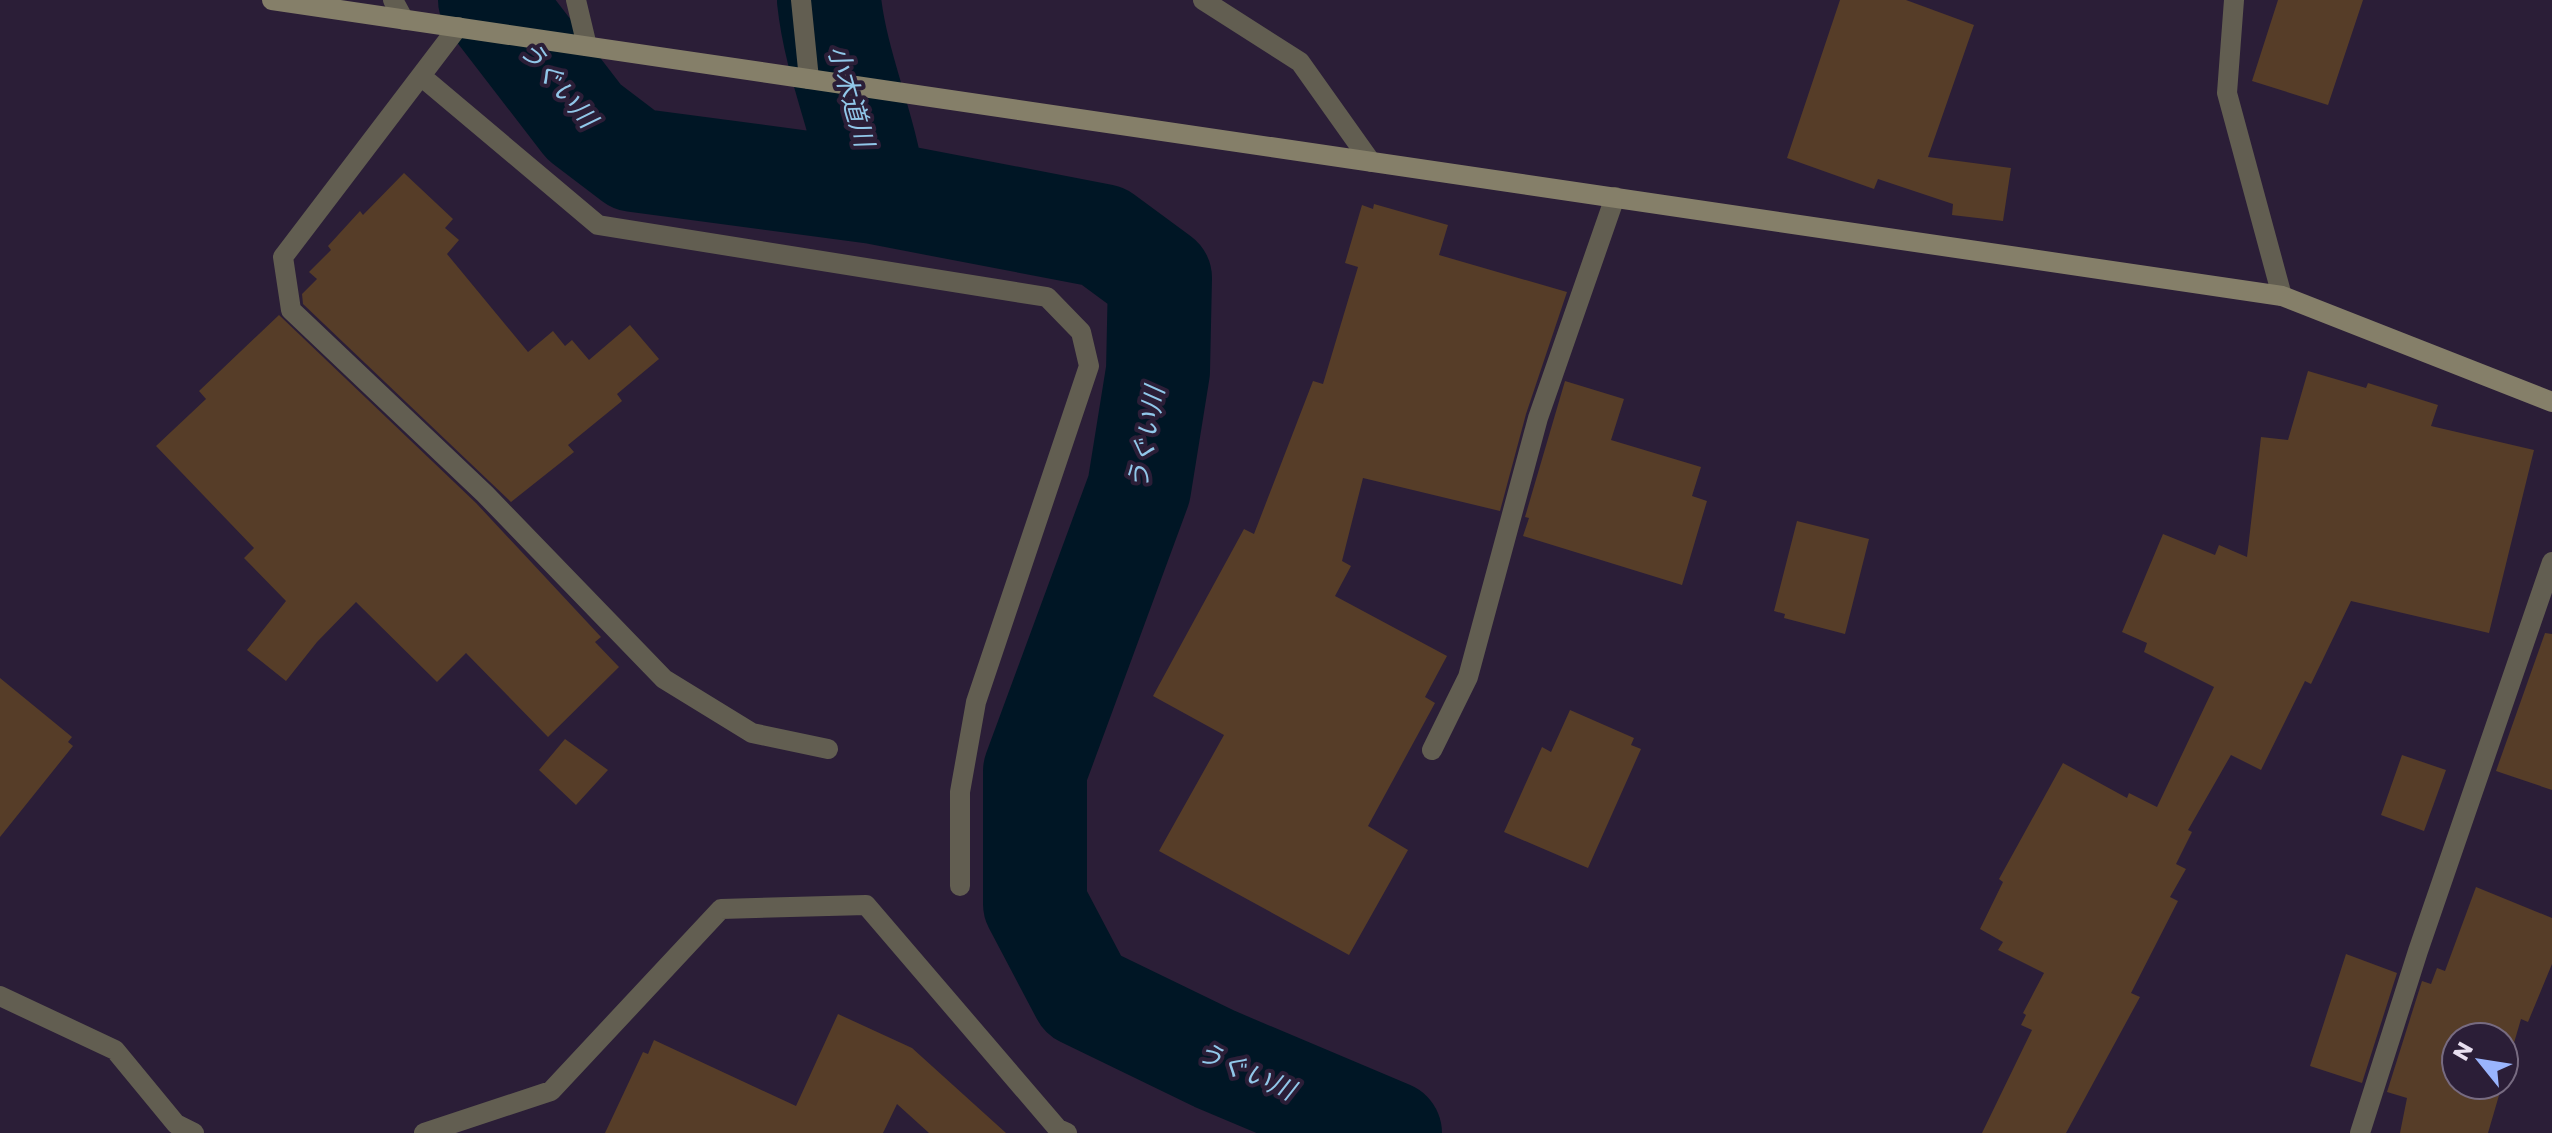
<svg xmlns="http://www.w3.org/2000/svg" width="2552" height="1133" font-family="Poppins,'Noto Sans JP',sans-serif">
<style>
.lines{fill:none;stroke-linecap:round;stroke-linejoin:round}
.river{stroke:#001625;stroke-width:104}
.building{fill:#563d28}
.street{stroke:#625e51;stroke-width:20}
.secondary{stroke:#857f69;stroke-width:20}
.labels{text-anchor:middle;stroke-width:8;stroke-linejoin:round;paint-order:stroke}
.water-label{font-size:26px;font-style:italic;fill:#91c7e9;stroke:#2b1e37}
</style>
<rect width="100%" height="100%" fill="#2b1e37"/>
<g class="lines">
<path class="river" d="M490,0l94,122 50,38 240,32 229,44 57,42 -2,93 -19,118 -104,282v133l48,91 132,64 175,74
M829,0c7,66 36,126 45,192"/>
</g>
<path class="building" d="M1840,0h66l68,25 -46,132 83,11 -8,53 -51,-6 1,-11 -75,-25 -4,10 -87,-31z
M2278,0h85l-35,105 -76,-24z
M404,173l49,46 -8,9 14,12 -12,14 81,98 25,-21 12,15 7,-6 17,20 41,-35 29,34 -42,35 5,7 -54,44 6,7 -63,50 -208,-198 -1,-10 15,-15 -8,-7 22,-22 -3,-4 32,-35 3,4z
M1374,204l74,21 -9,30 128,37 -41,122 -26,97 -137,-33 -21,83 9,5 -16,30 112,60 -22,41 10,6 -67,123 40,24 -59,105 -190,-104 65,-116 -71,-39 91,-167 10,5 59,-153 10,3 35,-117 -13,-4 17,-58 11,4z
M279,315l197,188 125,134 -6,5 24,25 -71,70 -82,-84 -29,29 -81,-80 -39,40 -31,39 -39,-31 39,-49 -42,-43 10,-10 -98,-102 50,-47 -7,-8z
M2308,371l58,17 2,-5 70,22 -7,21 103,24 -45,183 -138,-32 -40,83 -6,-3 -44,89 -30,-15 -43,75 4,2 -16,32 10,5 -16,28 8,4 -47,92 9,4 -74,136h-84l50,-103 -11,-5 5,-10 -3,-2 21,-40 -46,-23 5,-8 -23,-13 23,-47 -4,-3 64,-116 64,35 2,-5 28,14 57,-120 -70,-35 3,-9 -25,-11 41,-98 52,21 4,-10 28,12 14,-120 27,3z
M1565,381l59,18 -13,41 90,27 -9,29 15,5 -25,84 -159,-49 6,-18 -4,-1z
M1797,521l72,18 -24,95 -61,-16 1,-4 -11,-3z
M2545,633l7,1v156l-56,-19z
M0,678l72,59 -4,5 5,4 -73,91z
M1570,710l64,28 -3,7 10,4 -53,119 -84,-36 38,-85 9,5z
M565,739l43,31 -32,35 -37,-35z
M2402,755l44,15 -22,61 -43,-16z
M2476,887l76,31v46l-24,58 -7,-3 -17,58v-40h-48v48h46l-14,48h-88l7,-35 -20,-6 35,-111 9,3 6,-16 8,3z
M2346,954l51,19 -35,110 -52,-17z
M838,1014l74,34 94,85h-77l-32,-29 -14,29h-278l38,-81 5,2 6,-14 142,66z"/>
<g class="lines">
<path class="street" d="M393,0l11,20
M576,0l11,46
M801,0l8,79
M1203,0l97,62 71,100
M2234,0l-7,93 55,203
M458,27l-175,230 8,53 194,184 179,185 88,54 76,16
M421,76l177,149 449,72 34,35 8,34 -113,336 -16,90v94
M1432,750l36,-73 70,-259 77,-221
M0,996l115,54 61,74 18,9
M424,1133l127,-42 170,-182 145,-4 192,224 9,4
M2360,1133l58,-182 134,-389"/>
<path class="secondary" d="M272,0l2010,296 270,106"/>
</g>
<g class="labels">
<g class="water-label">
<text transform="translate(558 84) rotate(50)" y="9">うぐい川</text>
<text transform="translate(851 96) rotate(74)" y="9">小木道川</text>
<text transform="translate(1146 438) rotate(-80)" y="9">うぐい川</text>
<text transform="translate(1246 1071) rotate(24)" y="9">うぐい川</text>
</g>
</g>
<g transform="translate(2480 1061) rotate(300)"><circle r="38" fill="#2b1e37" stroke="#776b81" stroke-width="2"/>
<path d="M0-6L14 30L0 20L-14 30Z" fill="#9ab5fd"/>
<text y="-12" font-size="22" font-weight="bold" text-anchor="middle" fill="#e8dff0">N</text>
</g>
</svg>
